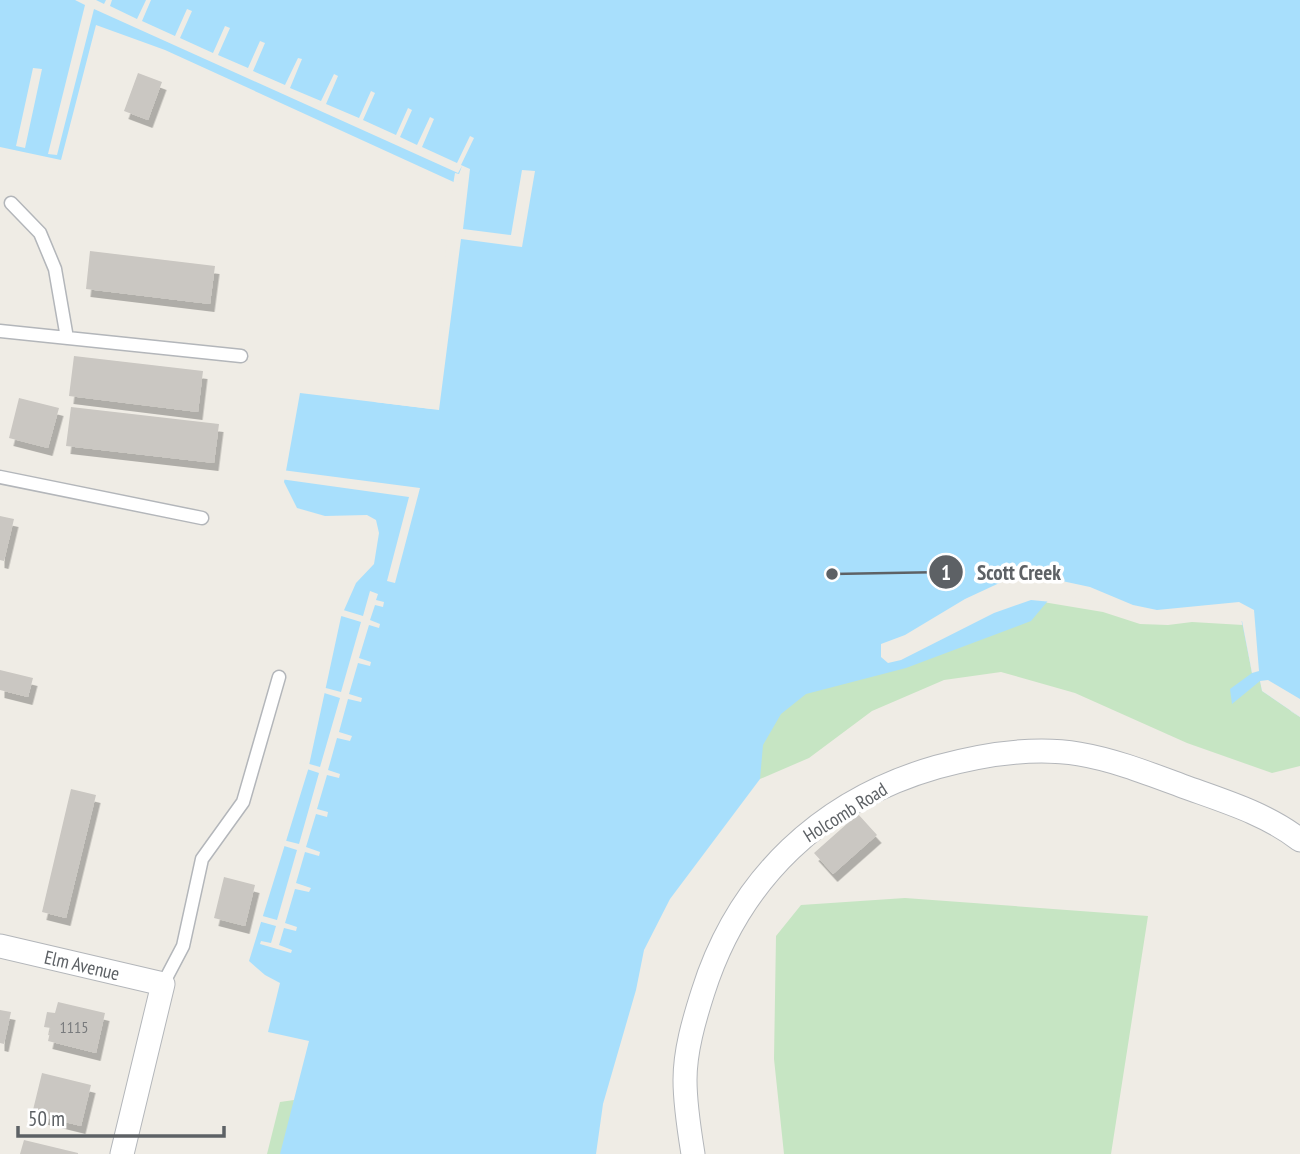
<svg xmlns="http://www.w3.org/2000/svg" width="1300" height="1154" font-family="'PT Sans Narrow',sans-serif">
<style>
.green{fill:#c6e5c3}
.water{fill:#a8dffc}
.pier{fill:#efece5}
.building{fill:#cac7c2;filter:url(#shadow)}
.lines{fill:none;stroke-linecap:round;stroke-linejoin:round}
.lane-casing{stroke:#b3b6ba;stroke-width:15}
.street-casing{stroke:#b3b6ba;stroke-width:25}
.lane{stroke:#fff;stroke-width:12}
.street{stroke:#fff;stroke-width:23}
.labels{text-anchor:middle;stroke-width:7;stroke-linejoin:round;paint-order:stroke}
.number-label{font-size:16px;fill:#787a7c}
.street-label{font-size:19px;fill:#5d6165;stroke:#fff}
.leader{fill:none;stroke:#5d6165;stroke-width:2.5}
.callout-dot{fill:#5d6165;stroke:#fff;stroke-width:2.5}
.mark-label{font-size:21px;text-anchor:middle;font-weight:bold;fill:#fff}
.callout-label{font-size:21px;text-anchor:middle;font-weight:bold;fill:#5d6165;stroke:#fff;stroke-width:7;stroke-linejoin:round;paint-order:stroke}
</style>
<defs>
<filter id="shadow"><feDropShadow dx="4.5" dy="8" stdDeviation="0" flood-color="#0004"/></filter>
</defs>
<rect width="100%" height="100%" fill="#efece5"/>
<path class="green" d="M1031,600l72,12 37,12 28,1 24,-3 51,3 9,48 40,39 8,5v49l-28,7 -85,-30 -112,-50 -74,-21 -57,8 -72,31 -63,47 -49,21 -12,-11 4,-54z
M905,898l243,18 -37,238h-327l-10,-95 2,-123 25,-31z
M294,1100l-6,54h-21l13,-52z"/>
<path class="water" d="M0,0h1300v717l-38,-26 -2,-10 -28,23 -2,-15 22,-16 -11,-55 -67,1 -117,-29 -26,31 -125,47 -100,26 -25,20 -18,31 -3,34 -90,120 -26,51 -8,40 -33,114 -7,50h-316l29,-113 -41,-9 12,-49 -15,-8 -16,-14 59,-191 33,-153 15,-34 18,-19 5,-31 -3,-13 -9,-5 -42,1 -28,-8 -13,-26 16,-89 132,16 26,-225 -293,-134 -69,-25 -35,135 -61,-13z"/>
<path class="pier" d="M75,0h21l8,4 2,-4h6l-2,6 27,13 9,-19h5l-9,21 33,15 12,-27 5,2 -12,27 33,15 12,-27 5,2 -12,27 30,13 12,-27 5,2 -12,28 32,14 13,-27 4,1 -12,29 31,13 13,-27 4,2 -12,28 33,14 12,-27 4,2 -12,27 33,15 12,-27 4,2 -12,27 17,8 13,-28 4,2 -12,28 35,16 13,-27 4,2 -13,27 9,4 -7,60 48,6 11,-65 13,1 -13,76 -61,-8 -22,171 -64,-8v-3l54,6 24,-220 2,-12 4,1 3,-8 -4,7 -364,-164 -37,146 -9,-1 37,-149z
M33,68l9,1 -17,79 -9,-2z
M282,470l138,18 -25,95 -8,-2 22,-84 -129,-18z
M1034,575l56,12 43,18 24,5 82,-8 15,8 5,61 -7,2 -10,-52h-94l-59,-20 -30,-7 -7,8 -21,-2 -37,13 -93,47 -13,3 -7,-6v-13l24,-9 60,-36 43,-20z
M370,591l8,3 -2,6 8,2 -1,5 -8,-2 -5,15 10,4 -1,4 -10,-3 -10,33 12,4 -1,4 -12,-3 -9,31 13,4 -1,4 -13,-3 -9,33 13,4 -2,5 -13,-3 -9,32 12,4 -1,4 -12,-3 -10,34 11,3 -1,5 -11,-3 -10,33 14,5 -1,4 -14,-4 -9,31 15,5 -2,4 -14,-3 -10,34 12,4 -1,4 -12,-3 -5,17 13,5 -1,3 -31,-9 1,-3 10,2 5,-17 -18,-5 1,-6 18,5 20,-70 -16,-5 2,-5 16,4 20,-71 -15,-5 2,-5 14,4 20,-69 -19,-6 1,-5 19,5 20,-70 -23,-7 2,-6 23,7z
M1268,680l32,19v18l-38,-26 -2,-10z"/>
<path class="building" d="M138,73l24,9 -14,38 -24,-9z
M90,251l125,15 -5,38 -124,-15z
M74,356l129,15 -5,41 -129,-16z
M19,398l40,10 -11,40 -39,-10z
M71,407l148,17 -5,39 -148,-17z
M0,516l14,3 -10,42 -4,-1z
M0,670l33,8 -5,19 -28,-7z
M71,789l25,6 -30,123 -24,-6z
M858,814l19,21 -44,39 -19,-21z
M224,877l31,8 -10,41 -31,-8z
M58,1002l47,11 -9,40 -48,-12 3,-13 -7,-1 3,-15 8,1z
M0,1010l11,2 -7,32 -4,-1z
M42,1073l49,12 -10,41 -49,-12z
M24,1140l54,13v1h-58z"/>
<g class="lines">
<defs>
<path id="lane" d="M11,203l29,30 15,36 12,69
M0,331l241,25
M0,477l202,41
M163,984l20,-38 19,-87 41,-57 36,-125"/>
<path id="street" d="M0,946l163,38 -41,170
M693,1154c-4,-25 -8,-49 -8,-74 0,-29 9,-60 18,-88 36,-114 119,-192 234,-225 44,-12 96,-21 142,-13 36,6 71,20 106,33 39,14 82,27 115,53"/>
</defs>
<use href="#lane" class="lane-casing"/>
<use href="#street" class="street-casing"/>
<use href="#lane" class="lane"/>
<use href="#street" class="street"/>
</g>
<g class="labels">
<g class="number-label">
<text x="74" y="1033">1115</text>
</g>
<g class="street-label">
<text transform="translate(845 812) rotate(-32)" y="7">Holcomb Road</text>
<text transform="translate(82 965) rotate(13)" y="7">Elm Avenue</text>
</g>
</g>
<path class="leader" d="M832 574L946 572"/>
<g class="callout-dot">
<circle cx="832" cy="574" r="7"/>
<circle cx="946" cy="572" r="18"/>
</g>
<g class="mark-label">
<text x="946" y="580">1</text>
</g>
<g class="callout-label">
<text x="1019" y="580">Scott Creek</text>
</g>
<path d="M18 1126v10h206v-10" fill="none" stroke="#5d6165" stroke-width="3.5"/>
<text x="28" y="1126" font-size="21" fill="#5d6165" stroke="#ffffff" stroke-width="5" paint-order="stroke">50 m</text>
</svg>
